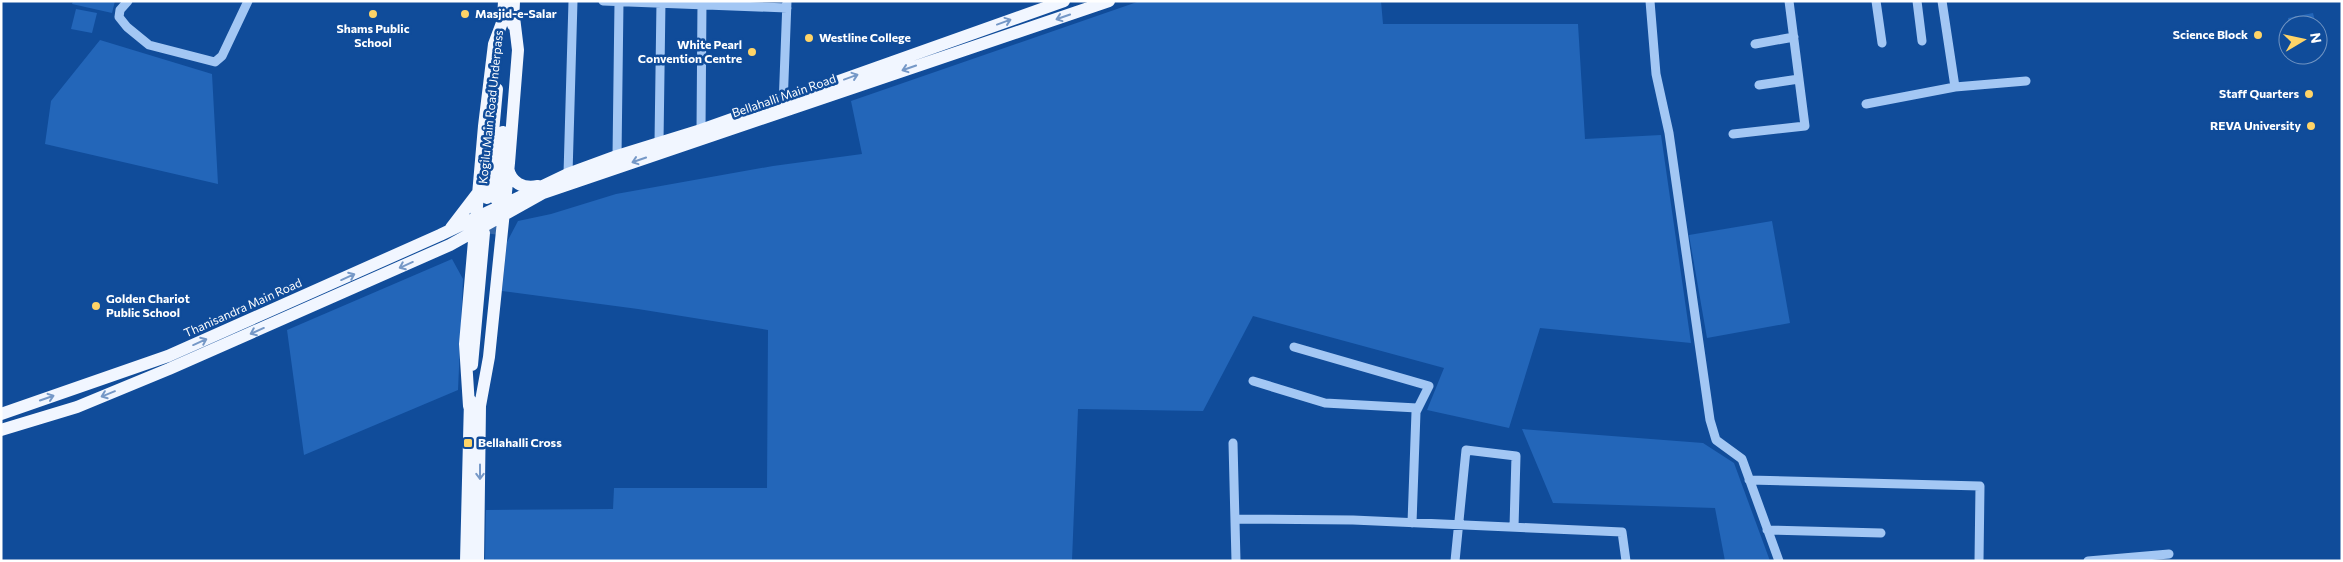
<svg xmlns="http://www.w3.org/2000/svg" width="2343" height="562" font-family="Commissioner,sans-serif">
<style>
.green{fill:#2366b9}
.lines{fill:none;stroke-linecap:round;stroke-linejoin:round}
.major-tunnel{stroke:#3467a9;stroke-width:12;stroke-dasharray:12 6;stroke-linecap:butt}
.minor{stroke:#a3c7f4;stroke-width:9}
.major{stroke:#f1f6ff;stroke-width:12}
.oneway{stroke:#7598c7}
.poi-dot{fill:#ffd467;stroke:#104c9a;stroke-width:2}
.labels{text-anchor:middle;stroke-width:5;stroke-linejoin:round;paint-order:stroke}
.poi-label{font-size:12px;font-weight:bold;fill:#fff;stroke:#104c9a;text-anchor:start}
.street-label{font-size:12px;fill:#fff;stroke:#104c9a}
</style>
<rect width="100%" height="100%" fill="#104c9a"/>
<path class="green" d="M73,1h42l-3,12 -40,-9z
M1140,1h241l2,23h195l7,115 76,-4 30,208 -151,-15 -31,100 -82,-18 17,-42 -191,-52 -50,95 -125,-2 -6,152h-587l1,-51 127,-1 1,-21h153l1,-158 -130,-21 -136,-18 5,-49 11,-21 33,-7 65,-20 157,-28 89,-12 -11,-53z
M76,9l21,4 -5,20 -21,-4z
M2313,13l3,12h-27l-1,-7z
M100,40l112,34 6,110 -173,-40 6,-43z
M1772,221l18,102 -83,15 -18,-103z
M452,259l11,20 -5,111 -154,65 -17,-125z
M1522,429l181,14 31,20 36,98h-45l-10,-53 -162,-5z"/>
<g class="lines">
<path class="major-tunnel" d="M492,234l3,-22"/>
<path class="minor" d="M128,1l-8,9 -1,7 8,10 22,18 66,17 7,-6 26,-55
M603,1l184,7
M1650,1l6,73 13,59 41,287 6,20 26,19 37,102
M1876,1l6,42
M1917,1l5,40
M1942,1l13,86 71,-6
M1755,44l39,-7
M1759,85l40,-6
M1866,104l89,-17
M783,106l4,-105
M701,130l1,-129
M1733,134l72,-8 -16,-125
M659,142l2,-141
M617,156l2,-154
M568,174l5,-173
M1294,347l135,39 -13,26 -4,111
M1253,381l72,22 92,5
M1233,443l3,118
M1749,480l231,6 -1,75
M1235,519l118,1 269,12 4,29
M1767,530l114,3
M1455,561l11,-111 50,6 -2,71
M2088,561l81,-7"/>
<path class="major" d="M513,25l1,-24
M508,168c3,15 15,21 30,18
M487,198l10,-109
M496,199l7,-67
M451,228l26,-34
M472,365l12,-132
M469,406l-4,-62 19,-218 10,-82 9,-24 1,-19
M1,414l167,-58 272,-121 128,-61 49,-18 84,-26 363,-129
M1,430l76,-23 92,-38 281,-124 93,-52 566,-192
M466,561l4,-161
M478,561l2,-155 9,-49 20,-194 9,-113 -4,-33"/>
</g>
<defs><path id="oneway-shaft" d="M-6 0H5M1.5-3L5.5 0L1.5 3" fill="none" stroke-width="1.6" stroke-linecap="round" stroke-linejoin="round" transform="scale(1.25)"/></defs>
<g class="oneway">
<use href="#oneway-shaft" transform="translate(1063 17) rotate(161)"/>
<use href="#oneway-shaft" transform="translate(1004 22) rotate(-20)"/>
<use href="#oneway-shaft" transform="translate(909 68) rotate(161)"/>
<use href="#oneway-shaft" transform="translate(851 77) rotate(-20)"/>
<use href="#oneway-shaft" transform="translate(639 160) rotate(161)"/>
<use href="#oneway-shaft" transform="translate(406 265) rotate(156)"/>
<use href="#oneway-shaft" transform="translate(348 277) rotate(-24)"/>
<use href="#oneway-shaft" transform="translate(257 331) rotate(156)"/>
<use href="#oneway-shaft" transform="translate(200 342) rotate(-24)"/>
<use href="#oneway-shaft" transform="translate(108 394) rotate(158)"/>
<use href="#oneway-shaft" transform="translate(47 398) rotate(-19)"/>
<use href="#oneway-shaft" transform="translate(480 472) rotate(90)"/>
</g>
<g class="poi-dot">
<circle cx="373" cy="14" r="5"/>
<circle cx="465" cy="14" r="5"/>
<circle cx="2258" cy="35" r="5"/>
<circle cx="809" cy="38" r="5"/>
<circle cx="752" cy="52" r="5"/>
<circle cx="2309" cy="94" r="5"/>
<circle cx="2311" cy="126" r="5"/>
<circle cx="96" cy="306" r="5"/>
<rect x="463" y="438" width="10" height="10" rx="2.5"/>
</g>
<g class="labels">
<g class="poi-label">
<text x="475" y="18">Masjid-e-Salar</text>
<text x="373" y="33" text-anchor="middle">Shams Public<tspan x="373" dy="14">School</tspan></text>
<text x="2248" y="39" text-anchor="end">Science Block</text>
<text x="819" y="42">Westline College</text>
<text x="742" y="49" text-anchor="end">White Pearl<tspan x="742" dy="14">Convention Centre</tspan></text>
<text x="2299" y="98" text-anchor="end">Staff Quarters</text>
<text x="2301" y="130" text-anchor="end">REVA University</text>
<text x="106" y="303">Golden Chariot<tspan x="106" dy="14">Public School</tspan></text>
<text x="478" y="447">Bellahalli Cross</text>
</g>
<g class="street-label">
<text transform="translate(784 96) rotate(-19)" y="4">Bellahalli Main Road</text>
<text transform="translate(491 107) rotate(-84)" y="4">Kogilu Main Road Underpass</text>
<text transform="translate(243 308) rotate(-24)" y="4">Thanisandra Main Road</text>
</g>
</g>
<rect width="2343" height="562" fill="none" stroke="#ffffff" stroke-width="5"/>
<g transform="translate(2303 40) rotate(81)"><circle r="24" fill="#104c9a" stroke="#7094c2"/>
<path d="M0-4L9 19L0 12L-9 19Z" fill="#ffd467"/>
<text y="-8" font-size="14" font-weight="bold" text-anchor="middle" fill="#ffffff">N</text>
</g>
</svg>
